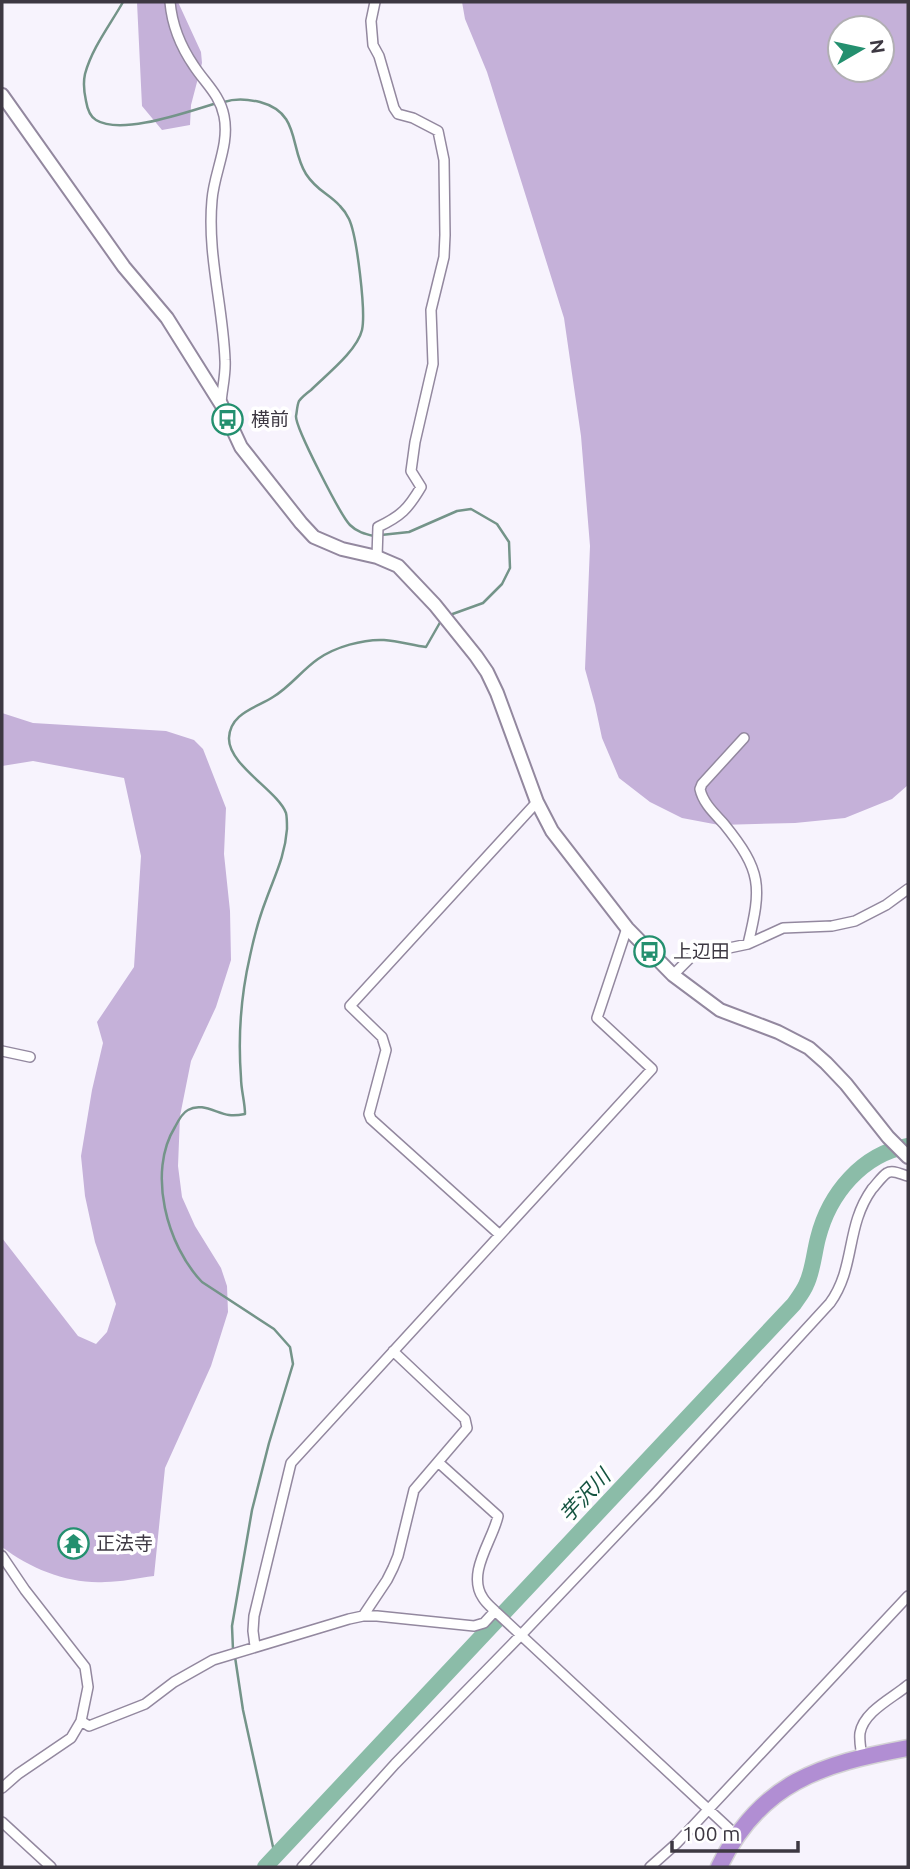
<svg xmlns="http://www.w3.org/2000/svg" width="910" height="1869" font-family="Ubuntu,'Noto Sans JP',sans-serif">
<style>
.forest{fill:#c5b1d9;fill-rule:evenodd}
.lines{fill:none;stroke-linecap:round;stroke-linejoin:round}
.stream{stroke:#749489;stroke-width:2.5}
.river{stroke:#8bbca8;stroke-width:16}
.street-casing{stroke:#93889f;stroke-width:12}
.secondary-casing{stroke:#93889f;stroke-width:16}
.highway-casing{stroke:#d4d3d5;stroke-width:19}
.street{stroke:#fff;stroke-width:9}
.secondary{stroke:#fff;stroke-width:12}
.highway{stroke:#b18ed3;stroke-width:16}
.labels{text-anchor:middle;stroke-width:7;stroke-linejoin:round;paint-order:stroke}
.poi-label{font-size:19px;fill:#3d3842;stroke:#fff;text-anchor:start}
.water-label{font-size:21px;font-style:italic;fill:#155440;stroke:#fff}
</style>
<rect width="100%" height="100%" fill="#f7f3fd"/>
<path class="forest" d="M137,2h41l23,50 1,11 -11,42 -1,20 -28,5 -20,-24z
M462,2h446v783l-16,14 -47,19 -50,5 -76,2 -37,-7 -32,-16 -31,-24 -17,-40 -7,-33 -10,-36 5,-123 -9,-110 -17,-118 -77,-246 -22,-53zM840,28h42v42h-42z
M2,713l31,10 133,8 28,9 9,9 23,59 -2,46 6,57 1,49 -15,47 -25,54 -11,55 -2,50 4,31 13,29 26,42 6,18 1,26 -17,54 -46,102 -11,108c-16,2 -33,6 -49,6 -37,2 -74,-13 -103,-35v-309l76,98 18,8 11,-12 9,-28 -21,-62 -10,-46 -4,-40 11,-66 11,-47 -6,-21 37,-55 7,-111 -17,-78 -91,-17 -31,5z"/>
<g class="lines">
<path class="stream" d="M123,2c-13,23 -31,46 -38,72 -2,9 -1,18 1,27 1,6 3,15 10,19 26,16 93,-9 121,-17
M224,102c12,-4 23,-3 36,0 41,11 29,45 46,72 11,17 22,19 34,32 3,3 7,9 9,13 8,17 17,93 13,111 -5,21 -36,45 -51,60 -4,3 -9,7 -12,11 -2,4 -2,11 -3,15 -1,11 45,100 54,109 7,7 15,9 24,11
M381,535l28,-3 48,-21 14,-2 26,15 12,18 1,26 -8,16 -19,19 -36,13
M233,1650l-1,-24 20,-116 17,-67 24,-79 -3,-17 -16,-18 -72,-47c-35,-36 -55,-110 -27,-155 3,-6 7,-14 13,-17 13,-8 28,3 41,5 6,1 11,0 16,-1 0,-12 -4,-24 -4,-36 -3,-40 0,-83 9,-122 4,-19 9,-38 16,-56 9,-25 19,-44 21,-71 0,-5 0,-12 -1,-16 -8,-22 -58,-48 -57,-75 1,-25 27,-30 44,-41 17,-10 29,-27 45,-38 17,-12 45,-20 66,-19 14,1 28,5 42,7l16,-28
M235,1657l8,53 32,146"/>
<path class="river" d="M265,1867l529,-563c4,-6 9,-12 12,-19 7,-14 8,-32 12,-47 11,-44 44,-84 90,-92"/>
<defs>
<path id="street" d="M170,2c2,23 11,45 24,64 11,17 26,29 30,50 6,29 -10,56 -12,84 -5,54 11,106 13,160 1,14 -3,29 -4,43
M375,2l-4,19 2,24 6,11 15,52 4,6 15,4 25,13 6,29 1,75 -1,22 -13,53 2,54 -18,78 -4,29 10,16c-13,22 -20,29 -43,40l-1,30
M744,738l-42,46 -2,5c3,14 14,24 24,35 38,47 38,62 24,120
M673,975l20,-20 9,-4 27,-3 19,-4 35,-16 49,-2 23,-5 31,-16 22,-16
M2,1051l28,6
M500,1235l-129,-116 -2,-5 17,-64 -4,-13 -32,-31 187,-204
M438,1462l60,54c-5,24 -32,57 -15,82 3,5 8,9 12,13
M2,1556l23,34 60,77 3,20 -7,34 -10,17 -53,36 -16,14
M363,1616l24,-36 6,-12 5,-12 16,-66 53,-62 -2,-9 -72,-68
M255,1646l-2,-15 1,-15 37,-153 361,-394 -55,-51 30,-90
M81,1721l8,5 56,-22 29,-22 39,-22 136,-41 14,-3h14l97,10 10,-3 11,-12 242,225
M862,1757c-1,-8 -3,-16 -2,-24 4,-22 33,-35 48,-48
M2,1822l49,45
M302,1867l93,-103 126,-129 133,-140 176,-192c26,-36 15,-76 42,-114 4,-4 10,-13 15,-16 6,-4 15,2 21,3
M650,1867l27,-24 231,-247"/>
<path id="secondary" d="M2,95l122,172 43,51 54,86 20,43 60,76 13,14 28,12 35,8 21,9 37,39 41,51 11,16 10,21 40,109 15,29 75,97 46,47 47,35 58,22 31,16 17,15 20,21 42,53 20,20"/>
<path id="highway" d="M719,1867c41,-85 102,-103 189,-119"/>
</defs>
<use href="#street" class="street-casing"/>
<use href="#secondary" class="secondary-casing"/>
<use href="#highway" class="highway-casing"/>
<use href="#street" class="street"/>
<use href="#secondary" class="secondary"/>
<use href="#highway" class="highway"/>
</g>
<defs>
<symbol id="bus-ring" viewBox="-11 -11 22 22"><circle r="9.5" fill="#fff" stroke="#24906f" stroke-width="1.5"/><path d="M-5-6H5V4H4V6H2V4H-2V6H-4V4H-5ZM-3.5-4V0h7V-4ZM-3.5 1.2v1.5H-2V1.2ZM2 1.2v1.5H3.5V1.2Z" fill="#24906f"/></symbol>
<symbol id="temple-ring" viewBox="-11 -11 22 22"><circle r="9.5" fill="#fff" stroke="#24906f" stroke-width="1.5"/><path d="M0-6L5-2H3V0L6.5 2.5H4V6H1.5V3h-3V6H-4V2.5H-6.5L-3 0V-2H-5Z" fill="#24906f"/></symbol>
</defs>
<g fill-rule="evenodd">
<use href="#bus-ring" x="210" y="402" width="35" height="35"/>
<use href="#bus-ring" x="632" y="934" width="35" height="35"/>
<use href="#temple-ring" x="56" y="1526" width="35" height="35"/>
</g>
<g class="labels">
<g class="poi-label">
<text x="251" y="426">横前</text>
<text x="673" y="958">上辺田</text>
<text x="96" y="1550">正法寺</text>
</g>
<g class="water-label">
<text transform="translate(585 1496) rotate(-47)" y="7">芋沢川</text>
</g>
</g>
<rect width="910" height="1869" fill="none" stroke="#3d3842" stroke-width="7"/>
<g transform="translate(861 49) rotate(81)"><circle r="33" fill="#ffffff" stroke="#b1afb3" stroke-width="2"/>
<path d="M0-5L12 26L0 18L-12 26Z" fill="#24906f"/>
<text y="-10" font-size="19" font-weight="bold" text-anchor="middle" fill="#3d3842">N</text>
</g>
<path d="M672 1841v10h126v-10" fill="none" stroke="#3d3842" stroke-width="3.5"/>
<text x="682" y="1841" font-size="21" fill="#3d3842" stroke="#ffffff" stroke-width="5" paint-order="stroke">100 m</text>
</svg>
